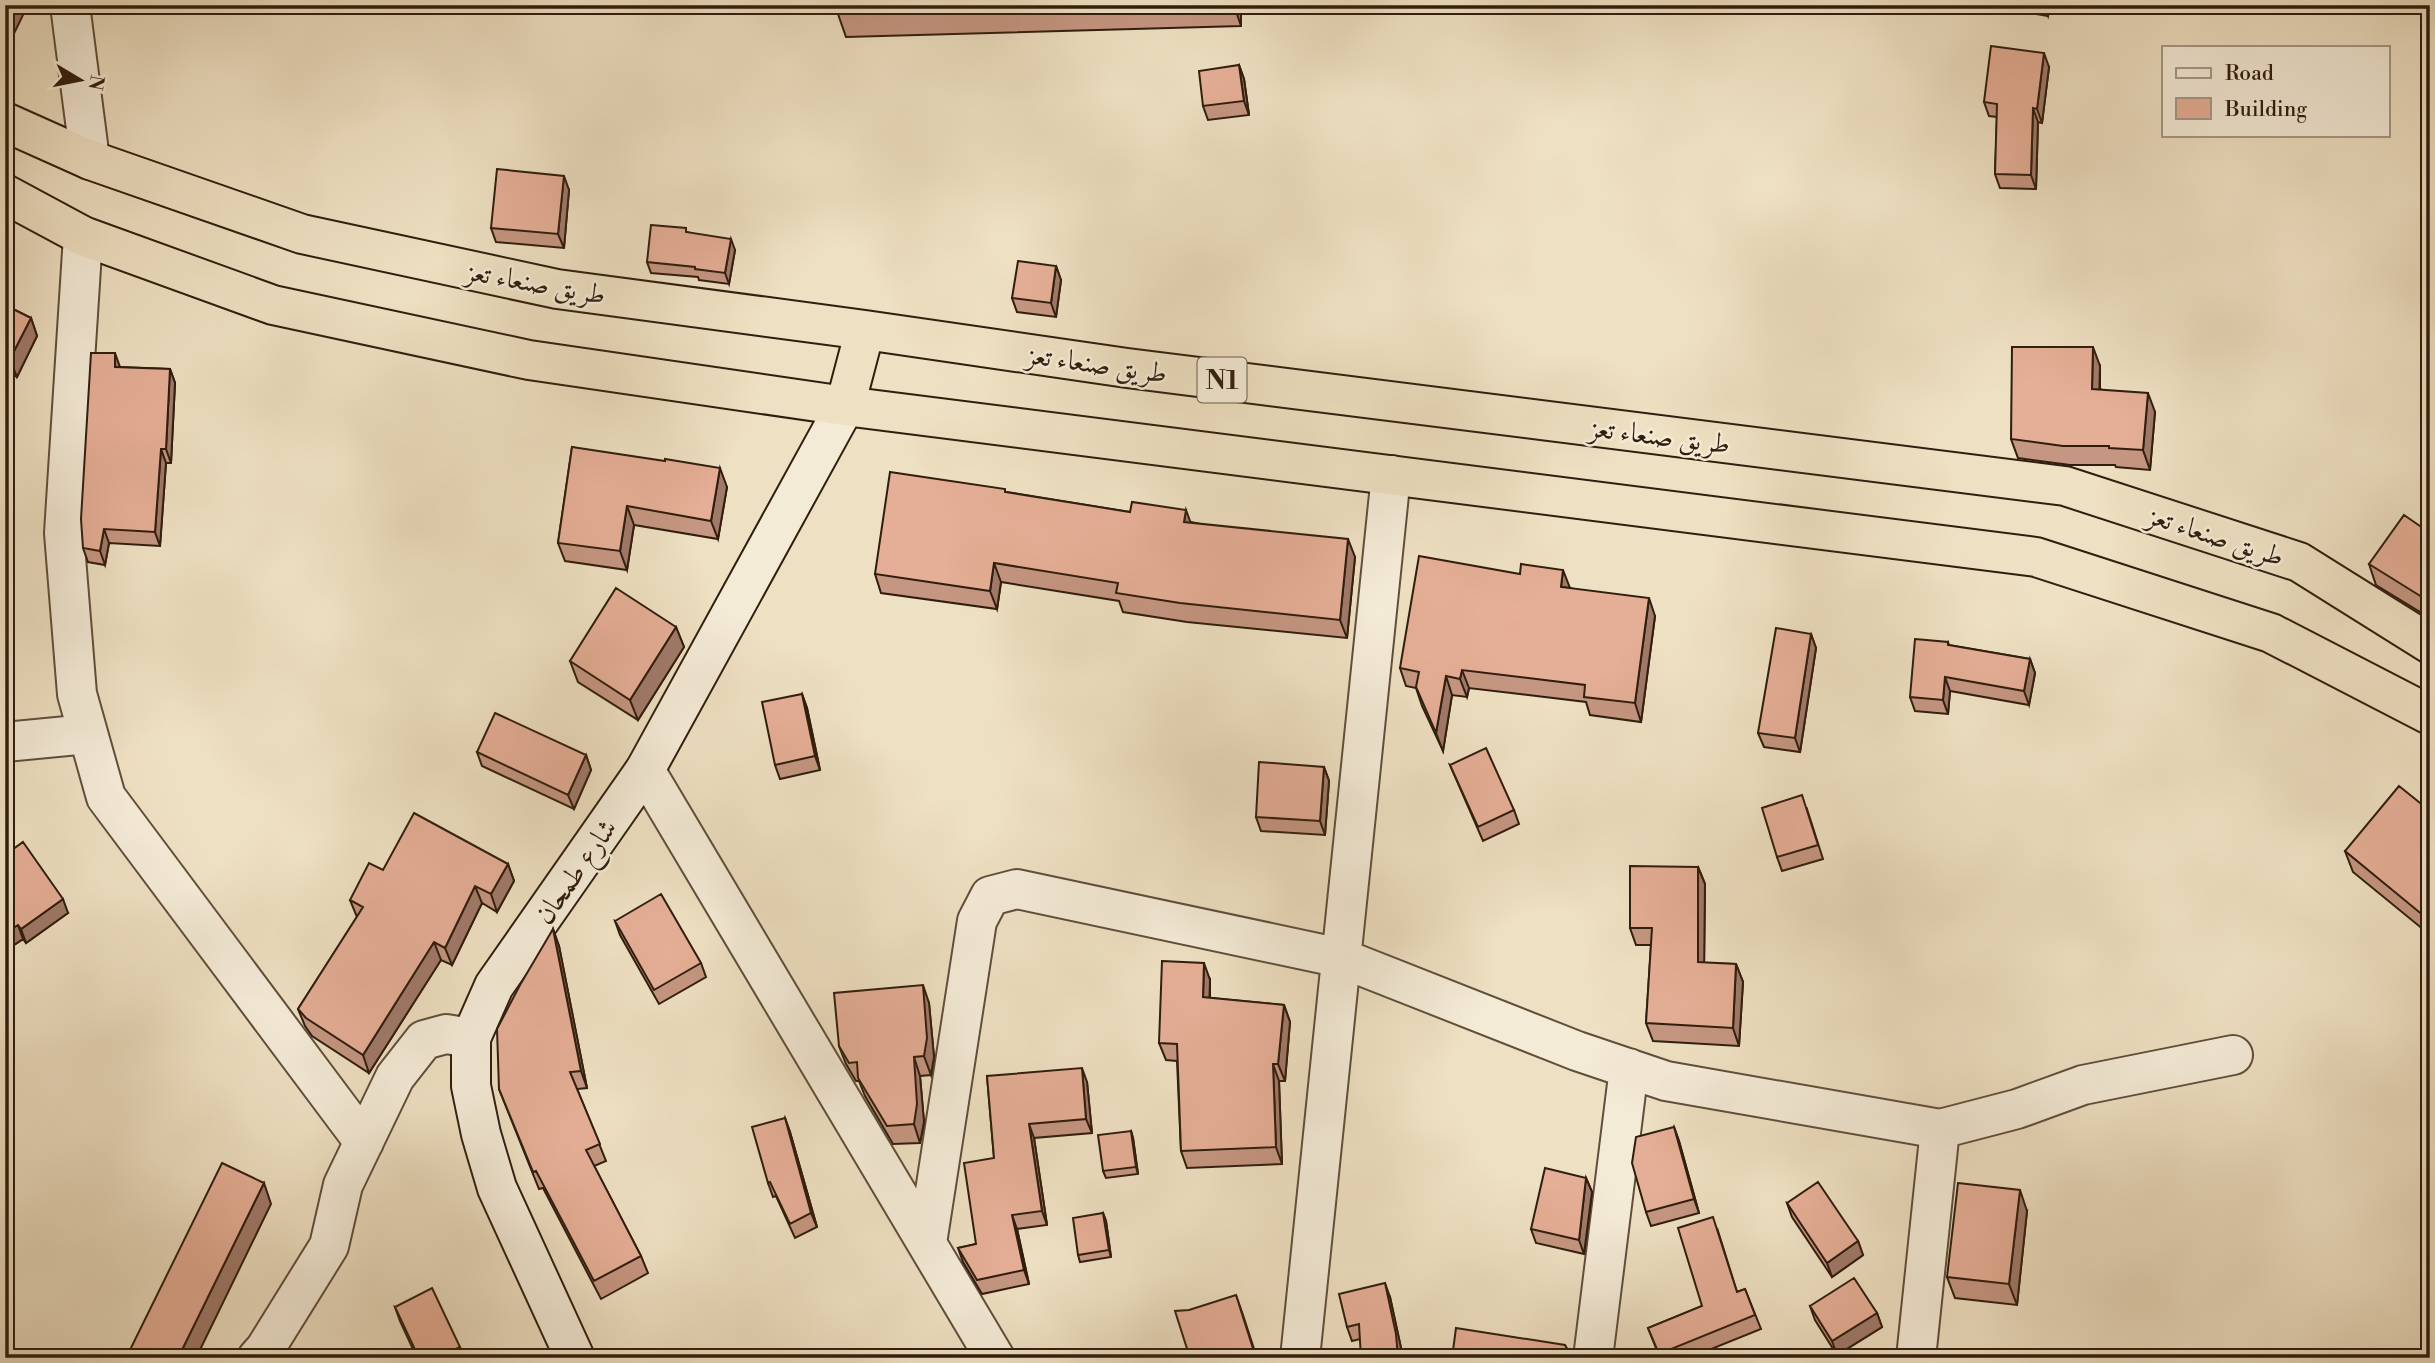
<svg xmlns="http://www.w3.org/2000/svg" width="2435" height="1363" font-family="'Libre Bodoni',Amiri,serif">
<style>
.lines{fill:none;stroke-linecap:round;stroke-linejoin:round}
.street-casing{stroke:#604e3b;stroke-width:42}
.secondary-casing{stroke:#301d0e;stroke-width:42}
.highway-casing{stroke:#301d0e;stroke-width:42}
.street{stroke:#f4ebd7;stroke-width:38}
.secondary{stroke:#f4ebd7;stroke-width:38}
.highway{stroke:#eee0c2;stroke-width:38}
.wall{fill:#c59681;stroke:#301d0e;stroke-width:2}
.shaded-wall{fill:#a07a69;stroke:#301d0e;stroke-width:2}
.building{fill:#e5ae96;stroke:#301d0e;stroke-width:2}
.labels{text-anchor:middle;stroke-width:5;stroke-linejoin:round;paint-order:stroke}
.shield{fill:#f4ebd7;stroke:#6b5b4a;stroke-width:2}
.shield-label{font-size:26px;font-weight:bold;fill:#301d0e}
.street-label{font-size:28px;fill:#301d0e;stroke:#f4ebd7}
</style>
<rect width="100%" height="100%" fill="#eee0c2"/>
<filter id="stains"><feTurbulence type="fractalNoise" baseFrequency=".00286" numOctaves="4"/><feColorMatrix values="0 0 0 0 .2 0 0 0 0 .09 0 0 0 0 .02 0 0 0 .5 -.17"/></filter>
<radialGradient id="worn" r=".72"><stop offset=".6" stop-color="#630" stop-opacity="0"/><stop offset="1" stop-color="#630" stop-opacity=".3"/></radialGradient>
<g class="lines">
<defs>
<path id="street" d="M70,5l20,155
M83,236l-19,297 13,161 29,103 258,345
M5,742l83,-8
M645,770l350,588
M927,1243l50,-322 13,-25 27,-7 324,69 236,93 89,30 274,48 77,-20 66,-24 150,-30
M257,1358l8,-9 64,-103 14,-61 52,-108 29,-37 22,-6 25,4
M1300,1358l91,-883
M1593,1358l36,-290
M1916,1358l24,-229"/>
<path id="secondary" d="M575,1358l-78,-170 -16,-54 -10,-48v-48l23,-52 151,-216 200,-364"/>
<path id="highway" d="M5,122l85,38 212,74 255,55 308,41 262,38 938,118 234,76 131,82
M5,194l78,42 190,69 256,55 316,46 1191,151 235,76 159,82
M845,406l20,-76"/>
</defs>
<use href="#street" class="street-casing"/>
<use href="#secondary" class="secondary-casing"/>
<use href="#highway" class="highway-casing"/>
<use href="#street" class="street"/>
<use href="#secondary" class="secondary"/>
<use href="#highway" class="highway"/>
</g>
<path class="wall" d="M838,5h403v21l-395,11 -8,-23z
M1995,5h55l-2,11 -52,-9z
M1239,65l5,14 5,36 -41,5 -5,-14z
M2049,67l-7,56 -4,-1 -2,67 -36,-1 -5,-14 2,-57 -8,-1 -5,-14z
M569,190l-5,58 -68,-6 -5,-14z
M687,232l48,18 -6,34 -30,-4 -1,-3 -47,-4 -4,-11z
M1056,266l5,14 -5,37 -39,-5 -5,-14z
M5,305l26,13 6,18 -20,41 -12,-6z
M2100,366v23l55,23 -5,58 -34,-3 -1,-2h-45l-52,-7 -7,-19z
M120,367l50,2 5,14 -4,80h-5l-6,83 -51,-3 -4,22 -17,-3 -5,-14z
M572,447l155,40 -9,52 -84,-14 -7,45 -62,-9 -7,-18z
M1007,492l184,30 164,35 -8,81 -160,-16 -64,-10 -4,-11 -118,-19 -4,27 -116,-16 -6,-19z
M2430,533v85l-54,-33 -7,-21z
M1570,588l85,28 -14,106 -51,-7 -4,-13 -117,-14 -2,9 -15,-2 -9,56 -21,-45 -6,-18 -10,-2 -6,-18z
M676,627l8,20 -46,73 -60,-38 -8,-21z
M1811,634l5,14 -16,104 -36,-5 -6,-14z
M1948,642l1,3 81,14 5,14 -6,32 -79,-14 -2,23 -33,-3 -5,-14z
M802,694l5,14 13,62 -40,9 -5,-14z
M477,752l109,3 5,15 -17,39 -92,-43z
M1450,765l64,45 5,14 -36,17z
M1324,767l5,14 -4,54 -64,-4 -5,-14z
M1807,809l16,50 -41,12 -5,-14z
M2430,811v124l-77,-63 -8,-21z
M5,855l63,58 -42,30 -3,-4 -18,12z
M508,864l6,17 -17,31 -15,-9 -30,62 -11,-5 -72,113 -57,-37 -7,-10 -7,-17 59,-92 -7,-17 33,-30z
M1698,867l7,17 -1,79 32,1 7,18 -4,64 -86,-5 -7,-18 5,-78h-15l-6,-17z
M615,921l86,42 5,14 -47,27 -39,-69z
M553,929l6,17 28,142 -10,1 29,72 -12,5 47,90 7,17 -47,26 -58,-111 -4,1 -40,-100z
M1210,980v18l74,7 6,17 -5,59h-6l3,83 -95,4 -6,-17 -4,-90 -11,-1 -7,-17z
M929,1003l5,54 -3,18 -11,1 4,46 -4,21 -27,1 -28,-48 -6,-15h-3l-10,-17 -7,-18z
M987,1076l100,6 5,51 -58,5 13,87 -30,4 12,55 -47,10 -19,-32 -5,-14 18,-4 18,-86z
M785,1118l5,14 27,95 -22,11 -19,-42 -3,1 -5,-14z
M1674,1127l5,14 20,72 -48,13 -5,-14z
M1131,1131l2,7 5,36 -32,4 -3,-7z
M1586,1178l6,14 -8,62 -48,-11 -5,-14z
M1787,1203l71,38 5,14 -31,22 -40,-60z
M2027,1211l-10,94 -62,-7 -8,-21z
M1103,1213l3,8 5,36 -31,5 -2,-7z
M1718,1231l19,61 8,-3 16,40 -72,29h-29l-12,-30 54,-22z
M1390,1297l11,51 -41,-9 -8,2 -5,-14z
M1810,1306l67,7 5,14 -45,28 -22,-35z
M395,1307l65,40 4,11h-47l-17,-37z"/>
<path class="shaded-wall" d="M16,5h4l3,10 -18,37v-24z
M1234,5h7v21z
M2044,5h6l-2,11z
M2044,53l5,14 -7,56 -5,-14z
M1239,65l5,14 5,36 -5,-14z
M2033,108l5,14 -2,67 -5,-14z
M564,176l5,14 -5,58 -6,-14z
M731,239l4,11 -6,34 -4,-11z
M1056,266l5,14 -5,37 -5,-14z
M31,318l6,18 -20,41 -7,-18z
M2093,347l7,19 -1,42 -7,-19z
M115,353l5,14h-5z
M170,369l5,14 -4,80 -5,-14z
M2148,393l7,19 -5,58 -7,-20z
M161,449l5,14 -6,83 -5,-14z
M720,468l7,19 -9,52 -7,-18z
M627,506l7,19 -7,45 -7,-19z
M1186,510l7,19 -9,-7z
M104,529l5,14 -4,22 -5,-14z
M1348,539l7,18 -8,81 -7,-18z
M994,563l7,19 -4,27 -7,-18z
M1563,570l7,18 -9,-1z
M1649,598l6,18 -14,106 -6,-19z
M676,627l8,20 -46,73 -8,-20z
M1811,634l5,14 -16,104 -5,-14z
M2030,659l5,14 -6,32 -5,-14z
M1462,670l7,18 -2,9 -7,-18z
M1446,676l6,19 -9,56 -7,-18z
M1945,677l5,14 -2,23 -5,-14z
M802,694l5,14 13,62 -5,-14z
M586,755l5,15 -17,39 -6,-14z
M1324,767l5,14 -4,54 -5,-14z
M508,864l6,17 -17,31 -6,-18z
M1698,867l7,17 -1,96 -6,-18z
M475,886l7,17 -30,62 -7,-17z
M63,899l5,14 -42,30 -5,-14z
M18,925l5,14 -18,12v-18z
M553,929l6,17 28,142 -6,-17z
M434,942l7,18 -72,113 -6,-18z
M1204,963l6,17 -1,34 -6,-17z
M1736,964l7,18 -4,64 -6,-18z
M923,985l6,18 5,54 -3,18 -7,-19z
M1284,1005l6,17 -5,59 -7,-17z
M914,1057l6,19 4,46 -4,21 -6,-19z
M1273,1064l6,17 3,83 -6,-17z
M1082,1068l5,14 5,51 -6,-14z
M785,1118l5,14 27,95 -6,-14z
M1029,1124l5,14 13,87 -5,-14z
M1674,1127l5,14 20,72 -5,-14z
M1131,1131l2,7 5,36 -2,-7z
M1586,1178l6,14 -8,62 -5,-14z
M264,1183l7,21 -75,154h-18z
M2020,1190l7,21 -10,94 -8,-21z
M1103,1213l3,8 5,36 -2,-7z
M1012,1215l5,14 12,55 -5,-14z
M1858,1241l5,14 -31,22 -5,-14z
M1385,1283l5,14 11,51 1,10h-4z
M1236,1295l7,20 14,43h-1z
M1877,1313l5,14 -45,28 -5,-14z
M1567,1349l4,9h-5z"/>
<path class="building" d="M5,5h11l-11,23z
M838,5h292l-292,9z
M1991,46l53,7 -7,56 -4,-1 -2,67 -36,-1 2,-70 -13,-2z
M1239,65l5,36 -41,5 -4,-35z
M497,169l67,7 -6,58 -67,-6z
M651,225l35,3v4l45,7 -6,34 -30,-4v-2l-48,-5z
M1018,261l38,5 -5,37 -39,-5z
M5,305l26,13 -21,41 -5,-3z
M2012,347h81l-1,42 56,4 -5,57 -34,-2v-2h-46l-52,-7z
M91,353h24v14l55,2 -4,80h-5l-6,83 -51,-3 -4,22 -17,-3 -2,-29z
M572,447l93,14v-2l55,9 -9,53 -84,-15 -7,45 -62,-8z
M890,472l115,17v3l125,20 2,-10 54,8 -2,12 164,17 -8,81 -160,-17 -64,-10 2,-10 -124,-20 -4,28 -115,-17z
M2404,515l26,18v69l-61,-38z
M1419,556l101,18 1,-10 42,6 -2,17 88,11 -14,105 -51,-6 1,-12 -123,-15 -2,9 -14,-3 -10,57 -20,-46 3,-15 -19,-4z
M616,588l60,39 -46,73 -60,-39z
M1776,628l35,6 -16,104 -37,-5z
M1915,639l33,3v3l82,14 -6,32 -79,-14 -2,23 -33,-3z
M802,694l13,62 -40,9 -13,-63z
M495,713l91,42 -18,40 -91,-43z
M1486,748l28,62 -36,17 -28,-62z
M1259,762l65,5 -4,54 -64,-4z
M2399,786l31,25v110l-85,-70z
M1802,795l16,50 -41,12 -15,-49z
M414,813l94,51 -17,30 -16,-8 -30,62 -11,-6 -71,113 -57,-37 -8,-9 65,-102 -13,-7 19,-37 14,7z
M23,842l40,57 -42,30 -3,-4 -13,8v-78z
M1630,866l68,1v95l38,2 -3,64 -87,-5 6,-95h-22z
M661,894l40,69 -47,27 -39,-69z
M553,929l28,142 -11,1 30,72 -14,6 55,106 -47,25 -58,-110 -3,1 -34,-83 -2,-60 23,-44z
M1162,961l42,2 -1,34 81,8 -6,59h-5l3,83 -95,4 -4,-107 -18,-1z
M923,985l4,53 -3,18 -10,1 3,47 -3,20 -27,2 -29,-48 -1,-16 -8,1 -10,-17 -5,-53z
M1082,1068l4,51 -57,5 13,87 -30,4 12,55 -47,10 -19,-32 18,-4 -12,-81 30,-5 -7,-82z
M785,1118l26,95 -21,11 -20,-42 -2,1 -16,-56z
M1674,1127l20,72 -48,13 -14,-49 4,-26z
M1131,1131l5,36 -33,4 -5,-36z
M222,1163l42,20 -86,175h-52z
M1545,1168l41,10 -7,62 -48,-11z
M1818,1182l40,59 -31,22 -40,-60z
M1958,1183l62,7 -11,94 -62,-7z
M1103,1213l6,37 -31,5 -5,-37z
M1713,1217l24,75 8,-3 10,26 -96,39 -11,-26 54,-22 -24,-78z
M1854,1278l23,35 -45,28 -22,-35z
M1385,1283l11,51 2,24h-37l-2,-34 -12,3 -8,-33z
M432,1288l28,59 -22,11h-19l-24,-51z
M1236,1295l20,63h-66l-15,-47 14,-1z
M1456,1328l109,17 2,4 -1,9h-114z"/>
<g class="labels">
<rect class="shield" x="1197.5" y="357.5" width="49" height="45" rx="5"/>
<g class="shield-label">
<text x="1222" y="389">N1</text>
</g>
<g class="street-label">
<text transform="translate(536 282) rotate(10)" y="10">طريق صنعاء تعز</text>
<text transform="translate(1097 363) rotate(8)" y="10">طريق صنعاء تعز</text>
<text transform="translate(1660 435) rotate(7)" y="10">طريق صنعاء تعز</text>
<text transform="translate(2216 535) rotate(18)" y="10">طريق صنعاء تعز</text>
<text transform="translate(575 871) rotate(-55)" y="10">شارع طمحان</text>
</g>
</g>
<rect width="2435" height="1363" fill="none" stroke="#eee0c2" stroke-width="28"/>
<rect x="7" y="7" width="2421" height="1349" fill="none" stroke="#301d0e" stroke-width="3.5"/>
<rect x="14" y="14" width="2407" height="1335" fill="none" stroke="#301d0e" stroke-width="2"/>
<rect x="2162" y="46" width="228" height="91" fill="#f4ebd7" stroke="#a69987" stroke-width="2"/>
<rect x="2176" y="68" width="35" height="10" fill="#f4ebd7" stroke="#a69987" stroke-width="2"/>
<text x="2225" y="80" font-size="21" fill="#301d0e">Road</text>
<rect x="2176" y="98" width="35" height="21" fill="#e5ae96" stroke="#a69987" stroke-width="2"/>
<text x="2225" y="116" font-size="21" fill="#301d0e">Building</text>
<g transform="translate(80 80) rotate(100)" stroke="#f4ebd7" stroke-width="5" paint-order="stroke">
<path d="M0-5L12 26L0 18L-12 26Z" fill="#301d0e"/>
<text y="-10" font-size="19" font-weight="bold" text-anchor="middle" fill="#301d0e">N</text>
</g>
<rect width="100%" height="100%" filter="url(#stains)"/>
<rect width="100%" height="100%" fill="url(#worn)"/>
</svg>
